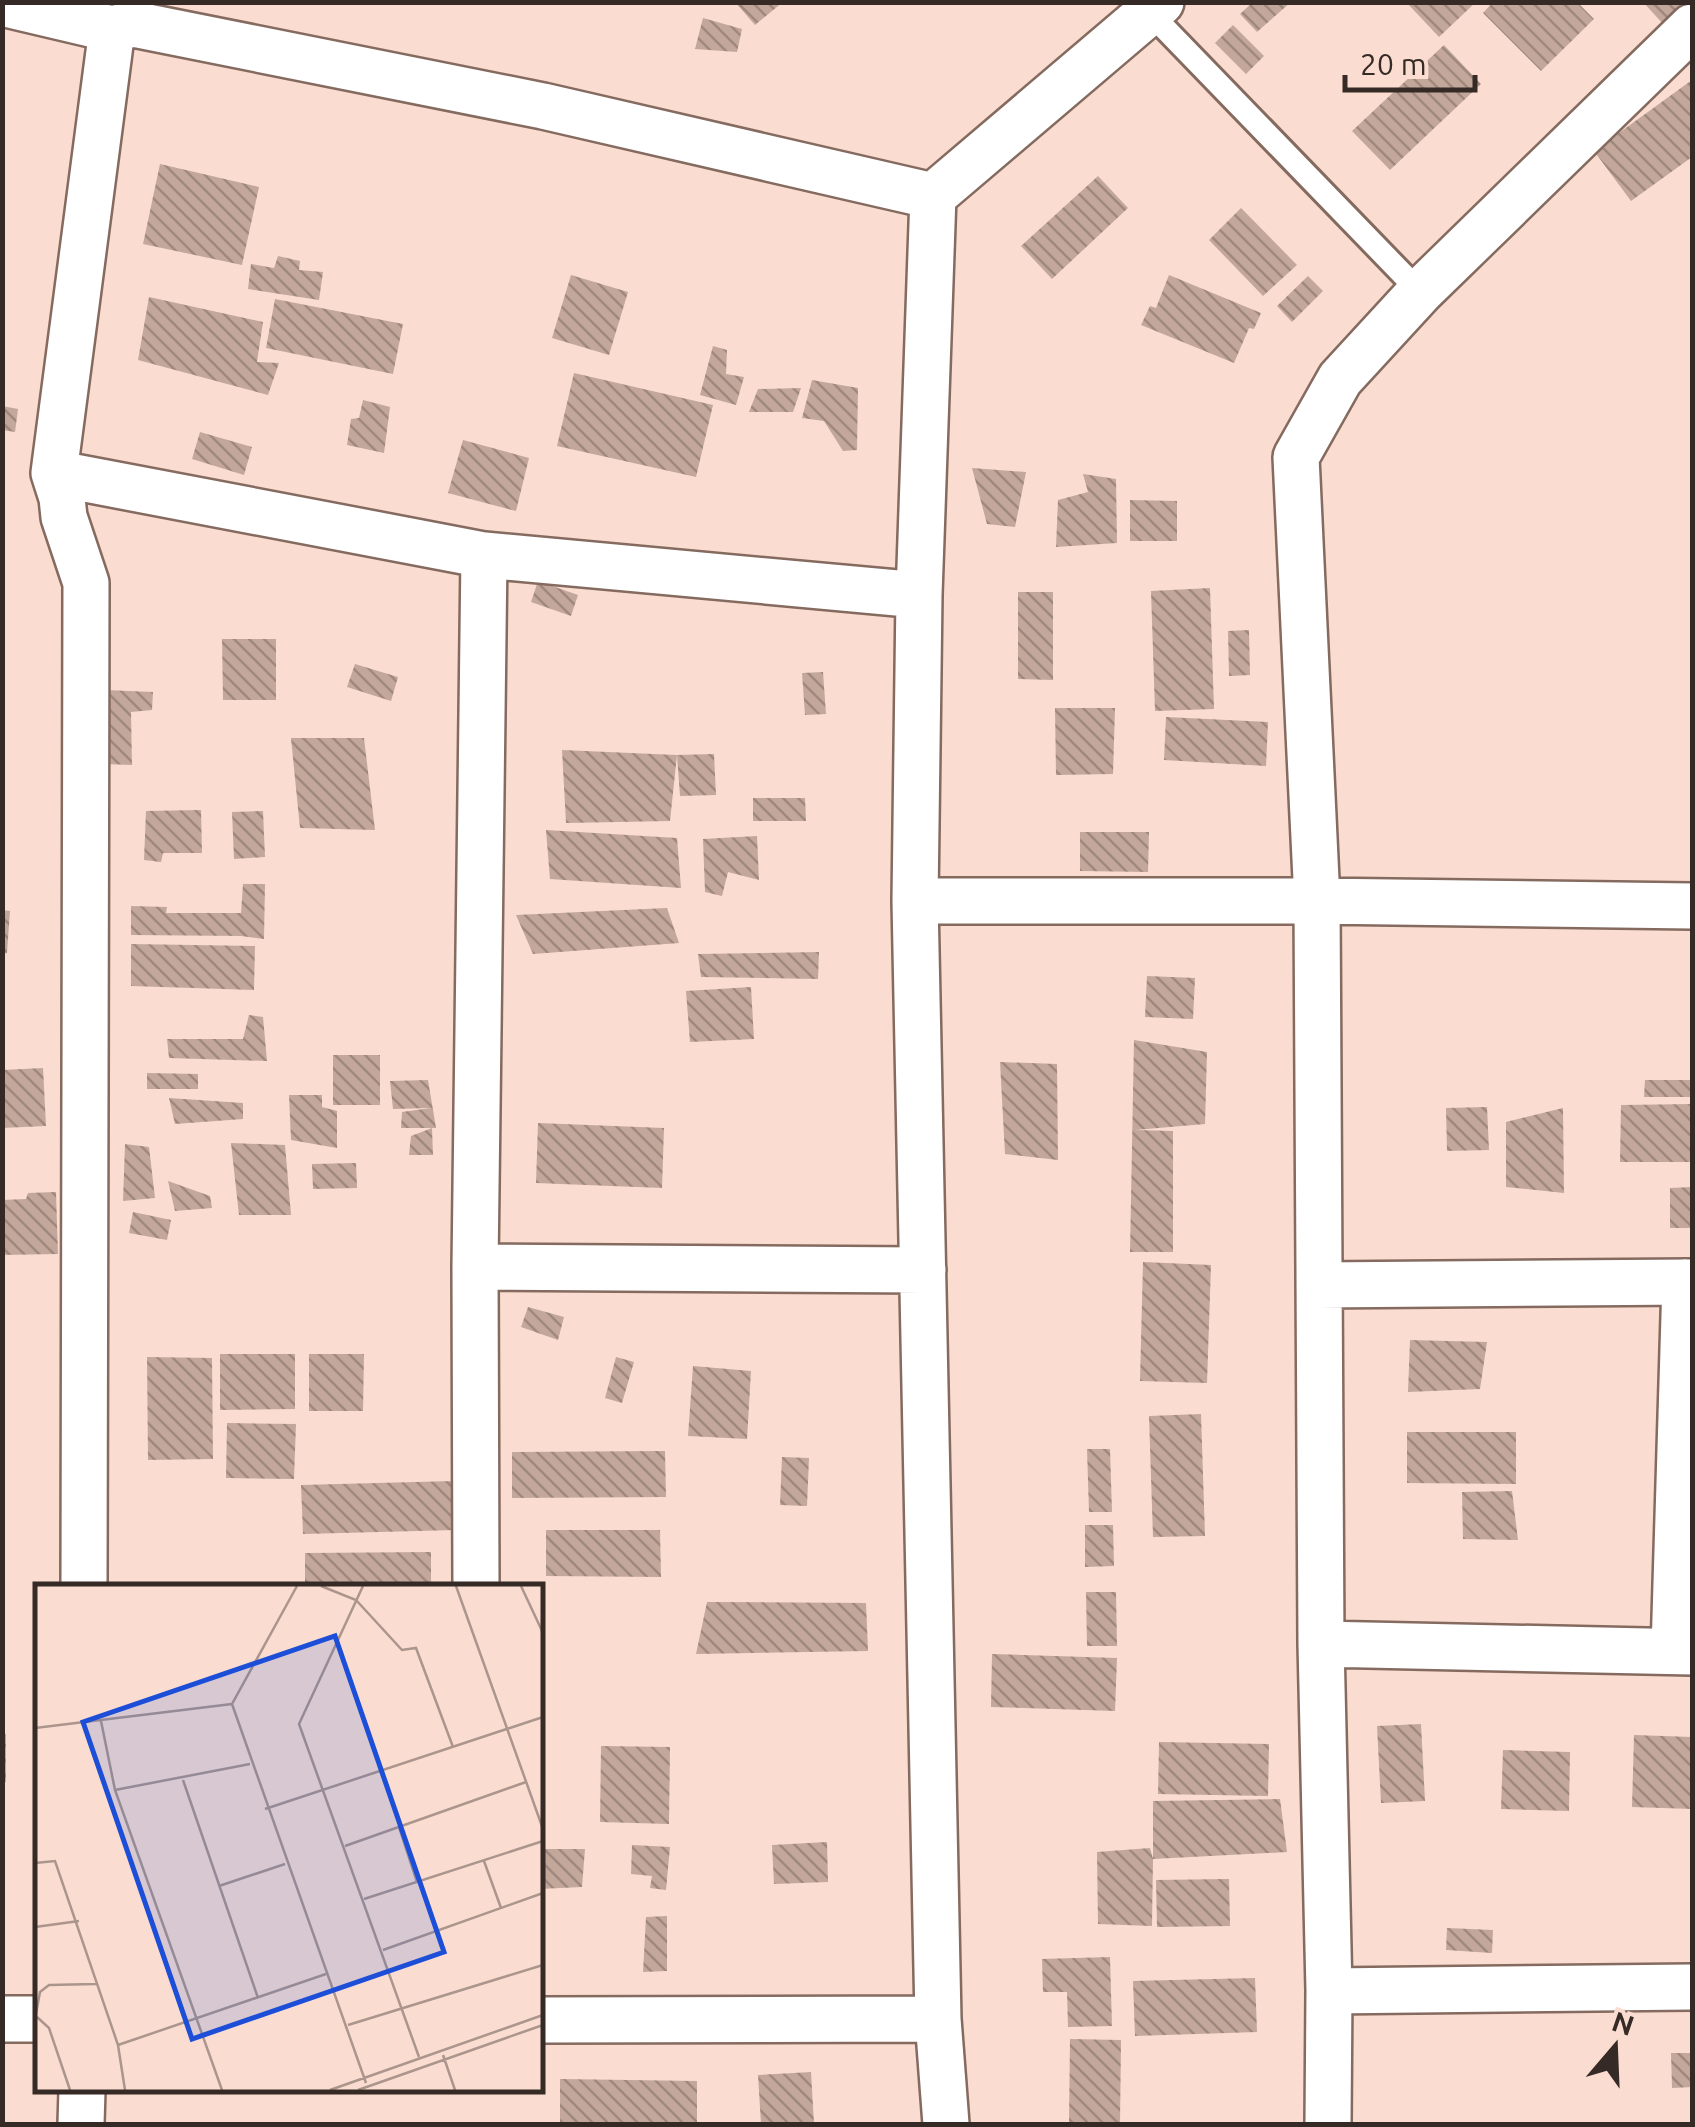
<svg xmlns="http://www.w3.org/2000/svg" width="1695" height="2127" font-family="Ubuntu,sans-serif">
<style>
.building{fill:url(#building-back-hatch)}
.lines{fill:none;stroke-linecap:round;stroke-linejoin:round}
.lane-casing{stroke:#846a5f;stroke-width:28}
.street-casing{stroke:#846a5f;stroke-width:50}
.lane{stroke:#fff;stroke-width:22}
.street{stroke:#fff;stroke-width:45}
.inset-road{fill:none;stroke:#ab958c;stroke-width:2.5}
.view{fill:#1d4ed8;fill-opacity:0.15;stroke:#1d4ed8;stroke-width:5}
.inset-edge{fill:none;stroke:#352a25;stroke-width:5}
</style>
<defs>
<pattern id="building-back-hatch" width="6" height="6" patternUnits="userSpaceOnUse" patternTransform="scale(2.5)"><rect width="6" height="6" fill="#c3a79b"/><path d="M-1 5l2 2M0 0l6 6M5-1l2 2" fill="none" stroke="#9f887e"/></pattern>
</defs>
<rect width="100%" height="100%" fill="#faddd0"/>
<path class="building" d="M735,2h48l-28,23z
M1253,2h38l-34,30 -17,-18z
M1406,2h70l-37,35z
M1493,2h84l17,17 -53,52 -58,-58z
M1643,2h45l-24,23z
M703,18l39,11 -5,23 -42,-3z
M1233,25l31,31 -18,18 -31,-31z
M1444,45l37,39 -91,86 -38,-39z
M1692,80v77l-61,44 -37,-50z
M160,164l99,23 -17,78 -99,-21z
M1098,176l30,32 -76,71 -31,-33z
M1241,208l56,57 -34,31 -54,-56z
M278,256l22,5 -1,9 24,2 -4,28 -71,-11 3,-25 23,4z
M571,275l57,17 -19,63 -57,-17z
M1169,275l92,38 -7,16 -5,-1 -15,35 -93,-38 9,-19 6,2z
M1308,276l15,15 -31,31 -15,-16z
M149,297l114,25 -6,40 22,1 -11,32 -130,-35z
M275,299l128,25 -10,50 -127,-26z
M713,346l14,4 -1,24 18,3 -8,28 -36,-10z
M574,373l139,32 -17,72 -139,-31z
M812,380l46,8 -1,62 -14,1 -19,-30 -22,-3z
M801,388l-8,24h-44l9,-23z
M363,400l27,7 -6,46 -37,-8 4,-26 8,-1z
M2,406l16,3 -3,23 -13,-2z
M200,432l52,15 -8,28 -52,-16z
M463,440l66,18 -13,53 -68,-18z
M972,468l54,4 -11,55 -28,-3z
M1083,474l33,5 1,64 -61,4 2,-47 30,-8z
M1130,500l47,1v40h-47z
M538,581l40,14 -7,21 -40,-14z
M1210,588l4,121 -59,2 -4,-120z
M1018,592h35v88l-35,-1z
M1249,630l1,45 -21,1 -1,-45z
M222,639h54v61h-53z
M355,664l43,13 -7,24 -44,-14z
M823,672l3,42 -21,1 -3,-42z
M105,690l48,2 -1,18 -21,2 1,53 -29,-1z
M1055,708h60l-2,66 -57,1z
M1166,717l102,5 -2,44 -102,-6z
M291,738h73l11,92 -75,-2z
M562,750l115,5 -7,66 -104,2z
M714,754l2,41 -36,1 -3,-41z
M753,798h52l1,23h-53z
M201,810l1,43h-39l-2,9 -17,-2 2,-49z
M263,811l2,46 -31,2 -2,-47z
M546,830l131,8 4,50 -131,-9z
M1080,832h69l-1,40 -68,-1z
M757,836l2,44 -31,-8 -6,24 -17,-4 -2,-53z
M243,884h22l-1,55 -23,-3 -110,-1v-29l36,1 -1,6h75z
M667,908l12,35 -146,11 -17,-39z
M2,910l8,1 -3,42 -5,1z
M131,944l124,2 -1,44 -123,-4z
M819,952l-1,27 -117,-2 -3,-23z
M1147,976l48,2 -2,41 -48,-2z
M751,987l3,52 -64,3 -4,-51z
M249,1015l14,2 4,44 -98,-3 -2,-19h76z
M1134,1040l73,12 -2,72 -70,6 38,1v121h-43z
M333,1055h47v50h-47z
M1000,1062l57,2 1,96 -53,-6z
M43,1068l3,58 -44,2v-58z
M147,1073l51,1v15h-51z
M428,1080l8,48h-35l1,-16 29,-4 -38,1 -3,-28z
M1645,1080h47v17h-48z
M289,1095h33v12l15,4v37l-46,-8z
M169,1098l74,5v16l-68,5z
M1692,1104v58h-72l1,-57z
M1487,1107l2,43 -42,1 -1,-43z
M1563,1108l1,85 -58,-6v-65z
M538,1123l126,5 -2,60 -126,-5z
M432,1128l1,27h-24l2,-19z
M231,1143l54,2 6,70h-52z
M125,1144l24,3 6,51 -32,3z
M356,1163l1,25 -44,1 -1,-25z
M168,1181l42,15 2,12 -37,3z
M1692,1187v41h-22v-40z
M56,1192l2,62 -56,1v-55l24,-1 2,-6z
M133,1212l38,8 -4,20 -38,-7z
M1143,1262l68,3 -4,118 -67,-2z
M528,1307l36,10 -6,23 -37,-13z
M1410,1340l77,2 -7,47 -72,3z
M220,1354h75v55l-75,1z
M309,1354h55l-1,57h-54z
M147,1357l65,1 1,101 -65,1z
M616,1357l18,5 -12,41 -17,-5z
M693,1366l58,5 -4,68 -59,-3z
M1201,1414l4,122 -52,1 -4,-121z
M227,1423l69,1 -2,55 -68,-1z
M1407,1432h109v52l-109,-1z
M1087,1449h23l2,63h-23z
M665,1451l1,46 -154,1v-46z
M782,1457l27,1 -2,48 -27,-1z
M454,1481l2,49 -153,4 -2,-49z
M1512,1491l6,49 -55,-1 -1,-47z
M1085,1525h28l1,41 -29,1z
M546,1530h114l1,47 -115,-1z
M431,1552v35h-126v-34z
M1086,1592h30l1,54h-30z
M707,1602l159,1 2,48 -172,3z
M992,1654l125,4 -2,53 -124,-4z
M1421,1724l4,77 -44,2 -4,-77z
M2,1733l4,1v48h-4z
M1634,1735l58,2v72l-60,-2z
M1159,1742l110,2 -1,52 -110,-2z
M601,1746l69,1 -1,77 -69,-2z
M1503,1750l67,2 -1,59 -68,-2z
M1280,1799l7,53 -134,7 -1,67 -54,-2 -1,-72 53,-4 3,11v-58z
M827,1842l1,40 -54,2 -2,-39z
M632,1845l38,2 -4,43 -16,-2 2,-12 -21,-2z
M540,1849h45l-3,38 -42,2z
M1229,1879l1,47 -73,1 -1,-47z
M667,1916v55l-24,1 3,-55z
M1447,1928l46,2 -1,23 -46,-3z
M1110,1957l2,69 -44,1 -1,-35h-24l-1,-33z
M1255,1978l2,54 -122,4 -2,-55z
M1070,2039l51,1 -1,84h-51z
M1671,2053h21v34l-20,1z
M811,2072l3,52h-53l-3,-49z
M560,2079l137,2v43h-137z"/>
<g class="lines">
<defs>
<path id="lane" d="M1150,13l270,279"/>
<path id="street" d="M2,3l110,26 21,-5 410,82 390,90
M54,473l58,-444
M915,901h402l375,5
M475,1267l448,3
M1319,1285l373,-3
M84,1587l2,-1004 -22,-66 -2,-19 -8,-25 430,82 435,40
M476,1587l-1,-320 9,-712
M1321,1644l371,8
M1674,1651l11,-369
M1329,1991l363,-4
M2,2019h36
M540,2020l398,-1
M81,2124l1,-34
M946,2124l-8,-105 -23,-1118 4,-306 14,-399 228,-194
M1328,2124l1,-133 -8,-347 -4,-743 -21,-444 44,-78 80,-87 272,-265"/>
</defs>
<use href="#lane" class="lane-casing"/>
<use href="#street" class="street-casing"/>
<use href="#lane" class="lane"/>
<use href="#street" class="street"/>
</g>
<g transform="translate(35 1584)">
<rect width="508" height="508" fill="#faddd0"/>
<path class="inset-road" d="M262,2l-65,118 134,379M286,2l35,14 46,50 14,-2 37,99M328,2l-64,138 120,333M421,2l87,243M486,2l22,47M66,137l14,69M0,144l197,-24M148,196l75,218M230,225l278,-92M364,243l18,55M310,262l181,-64M449,277l17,47M0,279l20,-2 63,184 7,45M184,302l66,-22M329,315l179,-58M0,343l44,-6M348,366l160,-57M2,433l12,11 21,62M0,435l5,-27 9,-7 47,-1M313,441l195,-60M83,461l208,-71M408,471l12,35M187,506l-107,-300 135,-26M295,506l213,-75M323,506l185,-65"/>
<path class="view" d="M300,52l109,316 -252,87 -109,-317z"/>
<rect width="508" height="508" class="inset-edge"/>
</g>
<rect width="1695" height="2127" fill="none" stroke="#352a25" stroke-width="10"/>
<g transform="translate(1615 2047) rotate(19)" stroke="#faddd0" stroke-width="8" paint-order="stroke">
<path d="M0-8L18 38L0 25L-18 38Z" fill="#352a25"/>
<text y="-15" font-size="28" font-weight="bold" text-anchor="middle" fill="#352a25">N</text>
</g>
<path d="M1345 75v15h130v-15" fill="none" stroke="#352a25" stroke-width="5"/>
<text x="1360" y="75" font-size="30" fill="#352a25" stroke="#faddd0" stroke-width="8" paint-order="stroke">20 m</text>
</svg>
